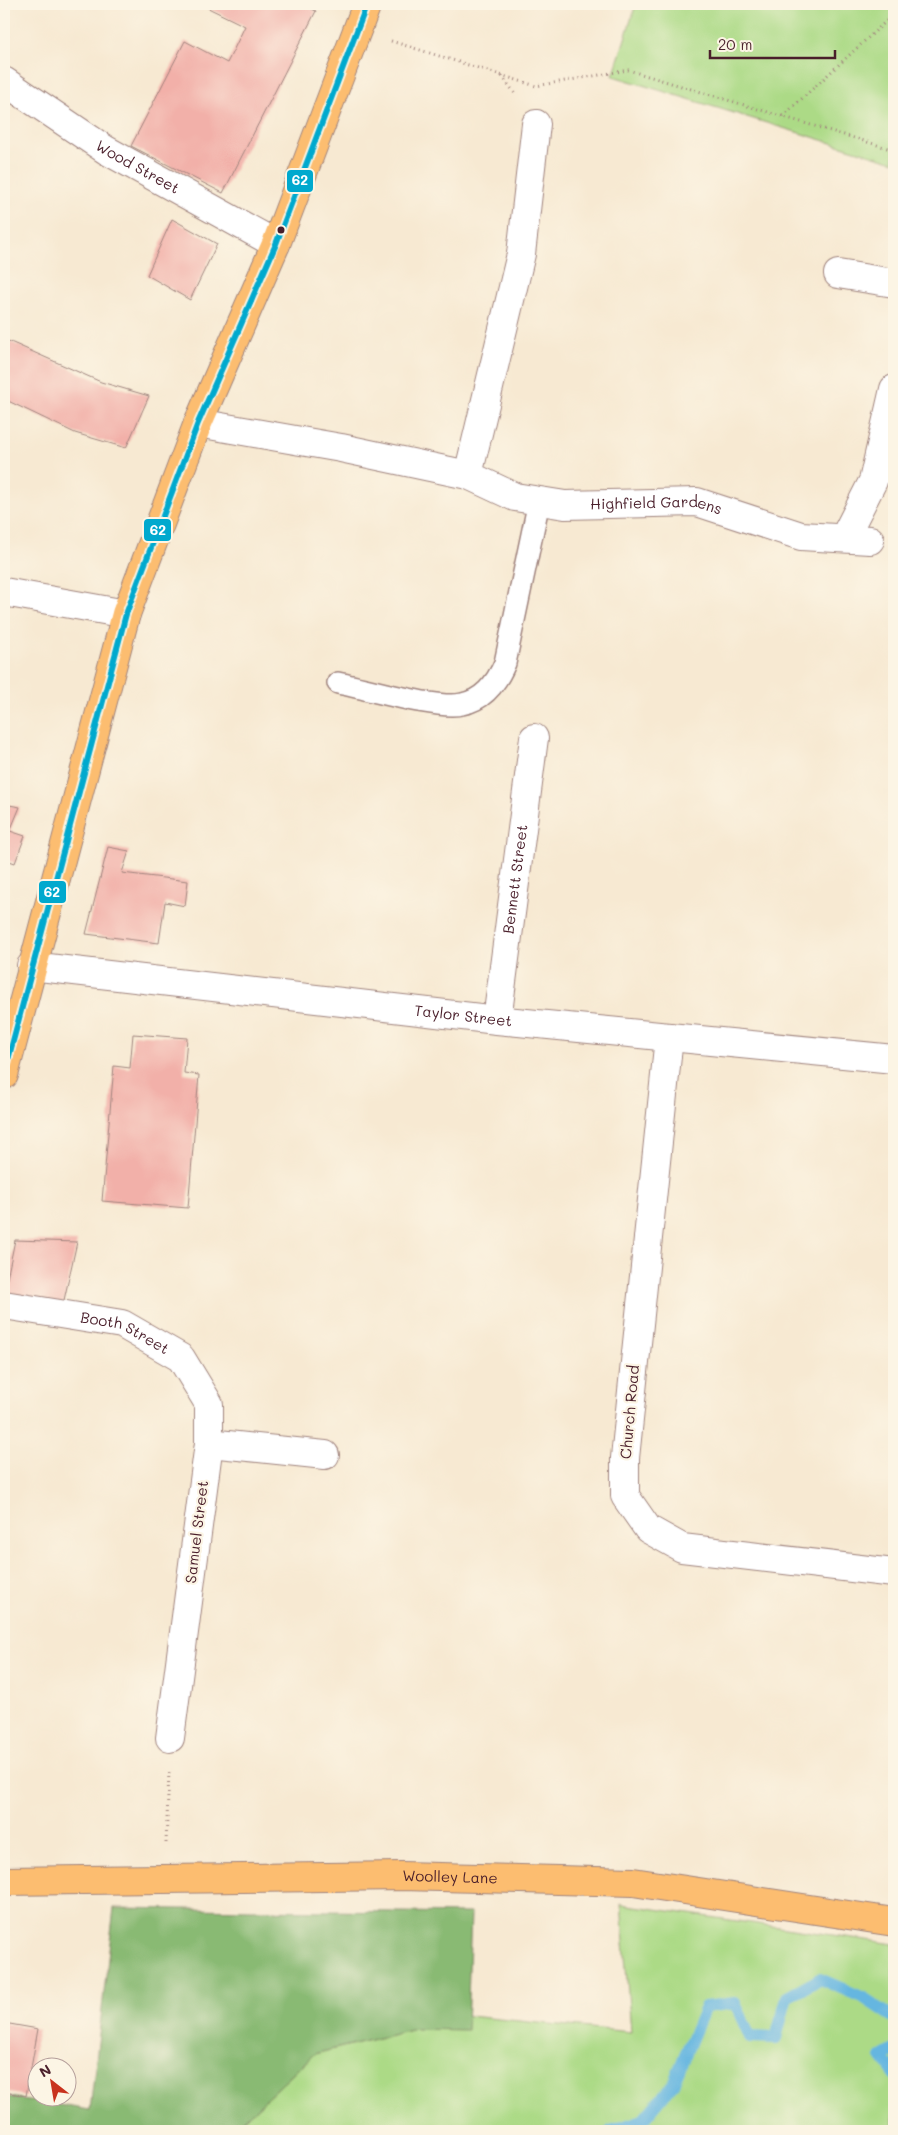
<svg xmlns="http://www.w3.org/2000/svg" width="898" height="2135" font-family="Mali,sans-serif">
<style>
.green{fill:#acda86;stroke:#7b7c58}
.forest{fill:#89ba73;stroke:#6a6c4f}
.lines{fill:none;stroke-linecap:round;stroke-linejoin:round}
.stream{stroke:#65b6e0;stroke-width:12}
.building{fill:#f2b0a9}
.service-casing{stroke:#a0847e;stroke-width:24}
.minor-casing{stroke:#a0847e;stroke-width:30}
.primary-casing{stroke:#a0847e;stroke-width:30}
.trunk-casing{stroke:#a0847e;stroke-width:30}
.path{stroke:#a0847e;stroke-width:3;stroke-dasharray:1 4;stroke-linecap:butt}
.service{stroke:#fff;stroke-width:21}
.minor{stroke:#fff;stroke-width:28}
.primary{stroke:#fcbd6f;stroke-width:28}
.trunk{stroke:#fcbd6f;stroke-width:28}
.bus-1-casing{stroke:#fcf5e5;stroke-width:10}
.bus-1{stroke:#00a9ce;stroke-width:6}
.bus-dot{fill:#4a1f2b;stroke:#fcf5e5;stroke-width:2}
.labels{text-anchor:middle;stroke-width:4.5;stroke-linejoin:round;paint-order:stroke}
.street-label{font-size:15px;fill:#4a1f2b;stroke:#fcf5e5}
.line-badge{stroke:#fcf5e5;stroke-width:2}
.badge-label{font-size:14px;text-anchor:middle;font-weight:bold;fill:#fff}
</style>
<rect width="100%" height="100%" fill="#fcf5e5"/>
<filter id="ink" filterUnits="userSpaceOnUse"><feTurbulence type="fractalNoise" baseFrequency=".02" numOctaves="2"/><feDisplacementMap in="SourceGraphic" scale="10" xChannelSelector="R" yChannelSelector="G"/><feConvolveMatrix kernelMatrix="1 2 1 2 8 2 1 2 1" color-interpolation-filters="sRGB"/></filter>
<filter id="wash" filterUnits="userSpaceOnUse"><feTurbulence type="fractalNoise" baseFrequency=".0096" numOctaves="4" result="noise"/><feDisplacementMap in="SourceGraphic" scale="20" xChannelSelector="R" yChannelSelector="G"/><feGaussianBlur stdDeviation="1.12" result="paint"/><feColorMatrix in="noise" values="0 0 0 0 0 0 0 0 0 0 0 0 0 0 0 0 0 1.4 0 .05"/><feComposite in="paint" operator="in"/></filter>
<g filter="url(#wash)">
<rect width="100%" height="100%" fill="#f7e9d2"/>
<path class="green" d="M636,4h258v158l-281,-86z
M621,1904l273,40v187h-658v-4l78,-73 101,-25 53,-13 163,16z"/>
<path class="forest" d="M114,1908l357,5 -4,117 -52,-1 -101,25 -78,73v4h-232v-35l86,14z"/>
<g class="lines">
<path class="stream" d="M894,2050l-12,7 12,16
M611,2131l32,-11 30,-36 32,-77 30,-4 15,34 26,1 11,-41 33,-18 44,19 30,20"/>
</g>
<g id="blocks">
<path class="building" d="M200,4h102l14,7 -93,182 -92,-47 54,-105 42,22 6,-12 12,-25z
M172,219l45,25 -27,56 -43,-25z
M6,340l95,42 48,14 -23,52 -51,-15 -71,-34v-54z
M4,804l16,3 -10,24 15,5 -10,27 -11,-4z
M108,847l21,4 -7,22 66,8 -3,25 -20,-4 -6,41 -73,-9z
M133,1034l54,4 -3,35 15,2 -11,133 -86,-7 12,-135 16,2z
M15,1240l62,2 -15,67 -58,-16z
M4,2023l34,6 -12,67 -22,-4z"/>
</g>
</g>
<g filter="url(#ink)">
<use href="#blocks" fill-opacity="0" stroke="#a0847e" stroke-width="1"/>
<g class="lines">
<defs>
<path id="service" d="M338,683c27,5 101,27 124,21 22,-4 35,-22 43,-41l34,-162"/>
<g id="minor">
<path id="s1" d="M4,81l102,69 170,94"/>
<path d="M838,274l56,9"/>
<path id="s2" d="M198,423l143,25 127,27 47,22 50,8 132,-3 104,34 69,4"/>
<path d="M468,475l53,-221 15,-130"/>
<path d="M844,538l29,-57 21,-92"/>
<path d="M4,592l122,22"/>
<path id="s3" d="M31,966l466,54 397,39"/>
<path id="s4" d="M497,1020l37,-282"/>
<path d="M669,1037l-44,421v38l23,33 34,19 212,25"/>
<path id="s5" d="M4,1305l118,19 59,34 28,46v39l-39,295"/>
<path d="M209,1443l116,12"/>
</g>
<g id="primary">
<path id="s6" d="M4,1881l398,-5 231,6 261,40"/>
</g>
<path id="trunk" d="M4,1075l122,-461 72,-191 78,-179 91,-240"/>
</defs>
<use href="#service" class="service-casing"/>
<use href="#minor" class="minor-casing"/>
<use href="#primary" class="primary-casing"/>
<use href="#trunk" class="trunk-casing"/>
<path class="path" d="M391,41l145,45 92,-16 266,80
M502,76l14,19
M783,116l111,-102
M166,1843l3,-71"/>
<use href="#service" class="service"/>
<use href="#minor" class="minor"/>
<use href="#primary" class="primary"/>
<use href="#trunk" class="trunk"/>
<defs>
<path id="bus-1" d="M4,1075l122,-461 72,-191 78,-179 91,-240"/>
</defs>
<use href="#bus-1" class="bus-1-casing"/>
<use href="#bus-1" class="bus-1"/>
</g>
</g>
<circle class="bus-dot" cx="281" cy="230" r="4.5"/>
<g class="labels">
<g class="street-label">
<text dy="5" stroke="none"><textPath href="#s1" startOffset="159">Wood Street</textPath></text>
<text dy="5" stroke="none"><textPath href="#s2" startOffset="469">Highfield Gardens</textPath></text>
<text dy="5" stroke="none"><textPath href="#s4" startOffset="142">Bennett Street</textPath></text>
<text dy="5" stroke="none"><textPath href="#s3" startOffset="435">Taylor Street</textPath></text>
<text dy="5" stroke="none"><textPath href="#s5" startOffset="125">Booth Street</textPath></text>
<text transform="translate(630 1412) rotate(-85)" y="5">Church Road</text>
<text transform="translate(197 1532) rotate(-83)" y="5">Samuel Street</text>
<text dy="5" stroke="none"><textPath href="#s6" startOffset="446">Woolley Lane</textPath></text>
</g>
</g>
<g class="line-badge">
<rect x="286" y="169" width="28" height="24" rx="5" fill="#00a9ce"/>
<rect x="143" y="518" width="29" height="24" rx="5" fill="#00a9ce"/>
<rect x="38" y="880" width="29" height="24" rx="5" fill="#00a9ce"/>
</g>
<g class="badge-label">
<text x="300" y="185">62</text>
<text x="158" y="535">62</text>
<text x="52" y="897">62</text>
</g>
<rect width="898" height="2135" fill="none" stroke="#fcf5e5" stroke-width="20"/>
<g transform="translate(52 2082) rotate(329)"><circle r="24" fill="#fcf5e5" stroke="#b59f9b"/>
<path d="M0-4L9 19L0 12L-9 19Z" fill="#c8321e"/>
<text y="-8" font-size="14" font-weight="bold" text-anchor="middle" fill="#4a1f2b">N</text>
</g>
<path d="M710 50v8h125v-8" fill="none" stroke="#4a1f2b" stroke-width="2.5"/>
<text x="718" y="50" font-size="15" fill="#4a1f2b" stroke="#fcf5e5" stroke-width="4" paint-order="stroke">20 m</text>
</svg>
